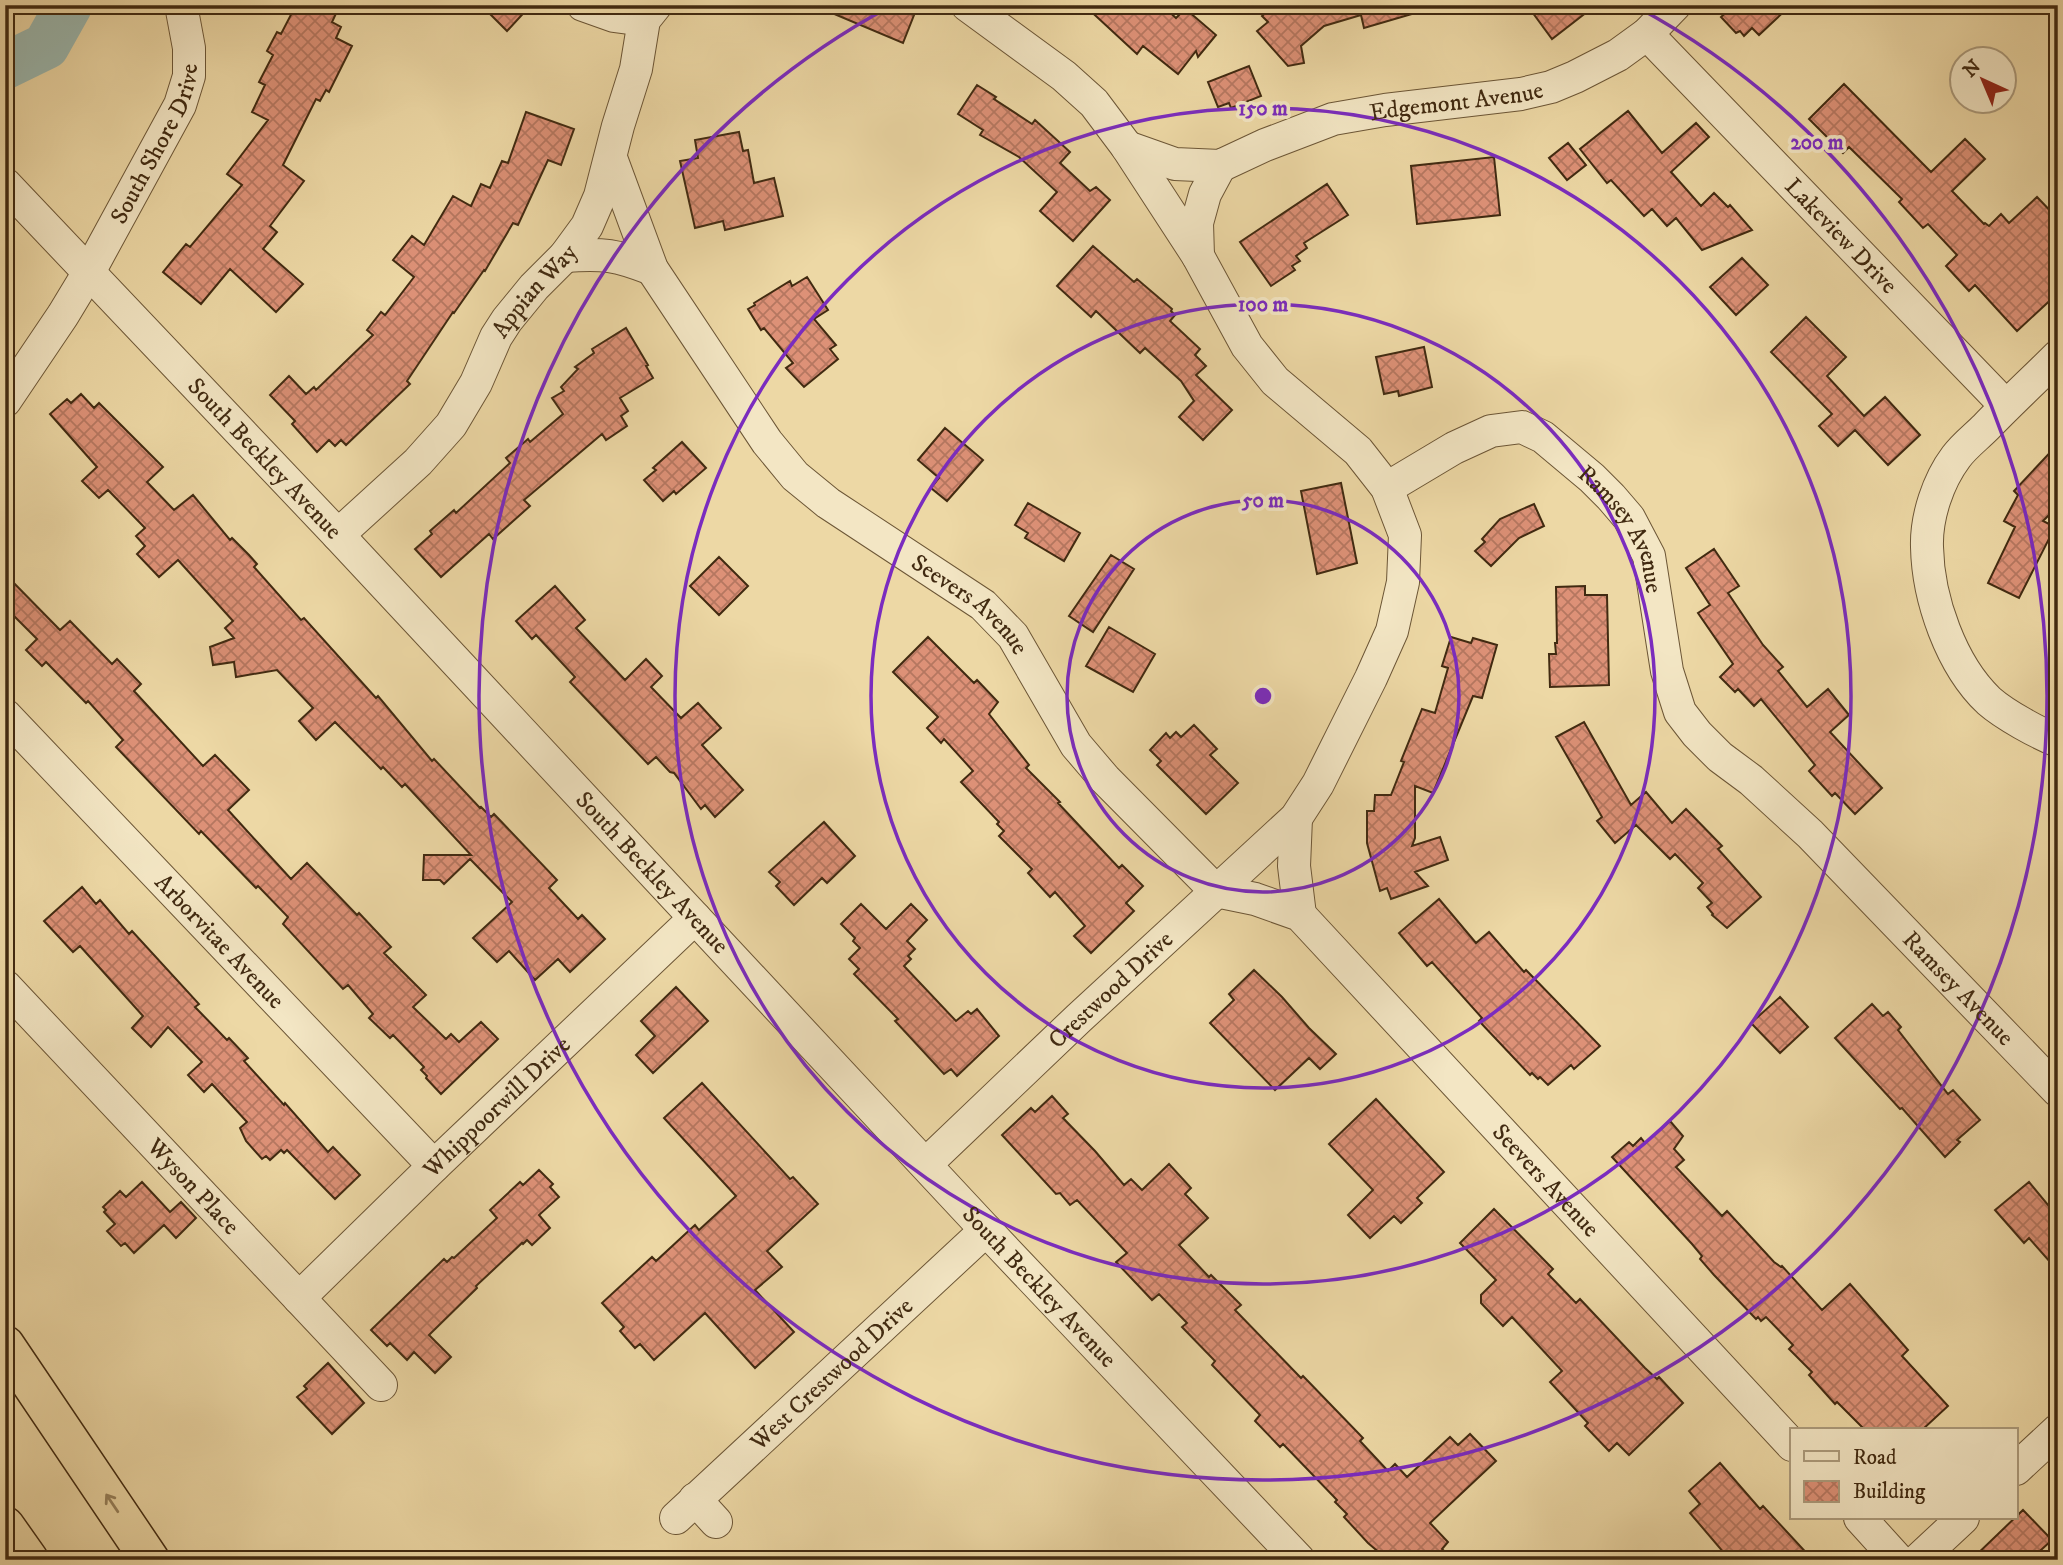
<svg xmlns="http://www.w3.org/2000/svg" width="2063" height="1565" font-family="'IM FELL DW Pica',serif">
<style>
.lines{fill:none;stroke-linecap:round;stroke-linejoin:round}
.river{stroke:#9bb8af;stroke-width:47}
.building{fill:url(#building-cross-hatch);stroke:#412a11;stroke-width:2}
.minor-casing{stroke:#6c5636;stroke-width:34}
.highway-casing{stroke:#412a11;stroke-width:41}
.minor{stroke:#f3e6c4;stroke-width:32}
.highway{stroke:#edd8a5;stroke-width:38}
.oneway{stroke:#97815b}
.ring{fill:none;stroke:#7b2cbf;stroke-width:3.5}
.labels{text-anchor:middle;stroke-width:7;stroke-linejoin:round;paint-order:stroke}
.street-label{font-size:24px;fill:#412a11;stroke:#f3e6c4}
.centre{fill:#7b2cbf;stroke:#f3e6c4;stroke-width:3.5}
.ring-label{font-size:21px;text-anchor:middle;font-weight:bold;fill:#7b2cbf;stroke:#f3e6c4;stroke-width:7;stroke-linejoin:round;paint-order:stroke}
</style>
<defs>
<pattern id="building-cross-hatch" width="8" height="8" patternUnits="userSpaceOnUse" patternTransform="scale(1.75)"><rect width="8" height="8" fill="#dd9177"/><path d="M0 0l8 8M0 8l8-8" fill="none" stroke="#b57760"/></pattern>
</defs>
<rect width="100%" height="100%" fill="#edd8a5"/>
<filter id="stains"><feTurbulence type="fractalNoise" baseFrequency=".00286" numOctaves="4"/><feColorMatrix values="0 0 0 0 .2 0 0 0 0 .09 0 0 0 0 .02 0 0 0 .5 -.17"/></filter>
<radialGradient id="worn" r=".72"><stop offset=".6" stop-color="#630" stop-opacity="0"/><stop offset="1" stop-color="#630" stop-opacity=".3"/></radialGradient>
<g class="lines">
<path class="river" d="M5,66l41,-20 23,-41"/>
</g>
<path class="building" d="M296,5h44l-8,17 9,5 -5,11 16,8 -23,46 -3,-2 -6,11 -4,-2 -33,66 21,16 -34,45 7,6 -14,17 40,35 -27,28 -46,-43 -29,35 -38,-32 23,-28 4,3 52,-62 -15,-11 41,-54 -16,-8 13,-27 -6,-3 14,-27 -6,-4 10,-19 4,2z
M481,5h50l-24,26z
M813,5h77l24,10 -11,28z
M1084,5h78l14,13 5,-5 -3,-8h3l35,30 -18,22 -2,-6 -18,23 -35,-28 -6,8z
M1275,5h146l1,6 -58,17 -3,-13 -37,11 -23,20 3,17 -16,3 -31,-35 11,-9 -6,-6z
M1527,5h69l-44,34z
M1730,5h61l-32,30 -7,-7 -8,8 -4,-5 -4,2 -15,-16 11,-10z
M1249,66l12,30 -30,12 -2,-5 -11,4 -10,-25z
M1844,84l87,88 34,-33 20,20 -33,32 32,33 1,-1 4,3 12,-12 8,9 28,-26 21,22v74l-41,38 -42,-46 -6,6 -23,-25 11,-11 -29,-31 -5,4 -24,-26 3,-3 -53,-52 -6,6 -34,-34z
M977,85l19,12 -2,2 38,25 3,-4 35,32 -10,11 30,28 6,-4 14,13 -37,41 -33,-30 17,-19 -38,-35 -39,-22 3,-5 -25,-16z
M1628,111l34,42 34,-30 13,14 -38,35 30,34 13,-13 14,14 2,-2 22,25 -50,20 -26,-32 -9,8 -15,-17 -8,7 -33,-36 -4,3 -27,-34z
M526,112l48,17 -13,36 -13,-5 -30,65 -5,-2 -28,48 -1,-1 -30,43 -1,-1 -46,69 3,3 -64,61 -5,-5 -6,6 -6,-6 -12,12 -25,-28 3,-3 -25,-26 19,-19 17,18 8,-7 2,3 57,-55 -6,-5 14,-18 4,3 29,-38 -21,-17 19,-24 12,9 29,-49 18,10 10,-22 9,4 12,-27 6,2z
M739,132l4,19 5,-1 6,33 20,-5 9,38 -58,14 -2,-9 -28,7 -15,-67 18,-3 -3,-18z
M1568,143l18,22 -19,15 -18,-22z
M1494,157l6,58 -83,9 -6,-58z
M1327,184l21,31 -44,28 3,5 -11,8 4,5 -8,5 3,4 -24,16 -31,-44z
M1093,246l41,36 3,-3 35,30 -1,2 4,4 -5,6 30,28 -5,6 11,11 -10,9 36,35 -29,30 -24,-23 15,-16 -13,-20 -36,-33 -5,5 -44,-42 -5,6 -34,-31z
M1742,258l26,27 -32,30 -26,-28z
M807,277l21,33 -14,9 22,26 -6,4 8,10 -34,28 -18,-19 7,-5 -29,-35 -3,2 -13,-21 7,-4 -1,-2 36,-22 2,5z
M1806,317l40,40 -19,19 37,40 21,-19 35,38 -32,30 -33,-35 -17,16 -19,-20 13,-12 -61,-62z
M626,328l22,37 -2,1 7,12 -33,20 8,13 -7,5 6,10 -21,14 -4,-6 -78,66 6,6 -37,33 -4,-5 -48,43 -26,-28 17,-15 -2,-3 24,-21 2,3 54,-50 -4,-5 22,-19 2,3 33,-28 -11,-16 12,-7 -3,-4 17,-18 -3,-2 19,-14 -2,-4z
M1424,347l8,40 -33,9 -1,-5 -14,3 -8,-37z
M81,394l13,14 5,-5 64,64 -16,15 27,28 19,-15 37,45 2,-2 17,17 8,9 -3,3 47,53 3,-2 72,80 2,-2 54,65 2,-2 46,49 1,-1 10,10 3,-3 63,66 -8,8 29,31 4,-4 23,24 -35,33 -12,-13 -23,21 -26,-29 -12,11 -24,-24 39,-36 -42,-43 -26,25 -4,-4h-17l1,-25h47l-66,-71 -3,3 -19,-20 -2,2 -46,-47 -19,18 -17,-19 14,-13 -36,-38 -41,7 -2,-15 -21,3 -3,-18 24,-9 -9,-10 8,-7 -55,-61 -19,17 -22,-23 8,-8 -9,-10 9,-8 -37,-38 -9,8 -17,-17 15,-14 -47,-53 17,-15 4,4z
M945,428l38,32 -36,41 -16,-13 8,-10 -21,-18z
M682,442l24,26 -30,26 -2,-3 -11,10 -19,-21 12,-10 -3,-2z
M2058,444v62l-15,15 12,6 -36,71 -31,-15 27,-56 -11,-6 14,-26 -4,-4z
M1341,483l16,80 -40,11 -16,-83z
M1028,503l52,30 -16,28 -39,-23 3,-5 -13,-8z
M1534,504l10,22 -25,12 -28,28 -16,-15 10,-9 -3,-3 18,-20z
M1714,549l25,37 -11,7 35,52 20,22 -5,4 29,36 21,-18 21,26 -19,17 52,56 -27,26 -20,-21 -3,3 -23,-25 6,-6 -54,-66 -7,7 -16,-17 -3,3 -15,-15 13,-13 -35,-51 12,-8 -24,-37z
M1111,555l23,14 -41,63 -24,-16z
M719,557l29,29 -29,29 -29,-29z
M5,574l55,56 10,-9 42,43 5,-5 24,25 -7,7 69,75 12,-11 34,35 -21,20 63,69 16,-16 50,52 2,-2 32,34 -7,6 42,42 -13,12 33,32 5,-5 8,8 22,-20 17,17 -57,55 -15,-16 1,-2 -6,-6 3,-3 -31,-32 -3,3 -21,-20 4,-4 -25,-29 -5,4 -60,-65 5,-7 -30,-31 -2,2 -55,-57 -2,3 -83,-87 7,-7 -35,-39 -2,2 -40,-41 -4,4 -16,-16 11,-11 -32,-32z
M555,586l30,34 -9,8 49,52 21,-21 16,17 -11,11 30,31 17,-15 23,25 -19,17 41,45 -28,27 -10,-12 -4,4 -27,-36 -4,-1 -14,-15 -8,7 -78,-82 5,-5 -39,-42 -4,4 -16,-18z
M1585,586v9h22l2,90 -59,2 -1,-33h7l-1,-11h2l-1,-56z
M1109,627l46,27 -22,38 -47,-26z
M928,637l46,46 3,-3 21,22 -9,12 40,51 -3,3 34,34 -2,1 61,65 3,-3 21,21 -17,17 8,8 -43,42 -17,-17 11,-10 -30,-34 -5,5 -22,-24 4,-4 -33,-33 5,-5 -7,-7 2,-2 -38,-40 12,-11 -29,-32 -3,4 -14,-15 11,-11 -45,-45z
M1451,637l20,6 2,-5 24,7 -15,53 -9,-2 -40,97 -18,-7v52l-3,8 28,-9 8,23 -33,12 13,14 -37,13 -4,-11 -7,3 -13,-48v-32h7l1,-16h16l13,-33 -3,-1 21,-52 13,4 13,-45 -6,-2z
M1584,722l47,83 15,-13 26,31 14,-14 36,37 -4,3 43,48 -34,31 -15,-13 1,-1 -6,-7 5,-4 -14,-15 5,-5 -28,-29 -5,5 -34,-34 -21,18 -18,-22 5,-4 -46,-80z
M1194,725l23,24 -7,6 28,28 -32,31 -49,-49 4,-4 -11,-11 16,-17 4,5 6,-6 5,5z
M824,822l31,34 -28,27 -5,-5 -28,27 -18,-19 4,-4 -11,-10z
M82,887l14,17 4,-4 29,34 3,-3 67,73 -4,3 32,33 2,-2 19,20 -4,3 40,44 1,-2 43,49 5,-5 27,28 -25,24 -48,-49 -3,3 -3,-3 -11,10 -4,-4 -4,3 -16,-18 -6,-13 7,-6 -35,-38 -8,8 -16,-17 14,-13 -34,-35 -17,20 -19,-19 11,-12 -63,-70 -7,6 -29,-31z
M1439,899l37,44 13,-11 35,40 2,-2 74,76 -26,23 -3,-4 -23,20 -8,-8 -2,2 -6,-6 -2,2 -51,-54 3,-3 -50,-56 -5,4 -28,-33z
M861,904l25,25 25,-25 16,16 -20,21 8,8 -7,7 3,3 -7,7 52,55 12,-10 3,3 6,-5 22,27 -42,40 -6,-7 -7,5 -49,-53 3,-2 -44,-45 5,-5 -10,-10 11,-11 -7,-7 2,-3 -14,-14z
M1254,970l28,27 27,31 27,26 -16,15 -11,-11 -34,32 -65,-67 24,-23 -5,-6z
M676,987l32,34 -55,52 -17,-18 19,-19 -14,-15z
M1780,997l28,30 -28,26 -29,-30z
M1872,1004l11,12 5,-4 13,15 -3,3 50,64 5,-4 27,30 -23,20 3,2 -15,15 -43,-49 -2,1 -65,-71z
M702,1083l88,96 3,-2 25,27 -51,47 15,16 -27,23 39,42 -39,36 -50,-55 -51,47 -14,-16 -5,4 -15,-17 4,-4 -22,-24 50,-46 4,4 39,-36 4,5 37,-34 -72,-78z
M1052,1096l16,18 -5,4 32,33 29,34 7,-6 11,11 27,-26 22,24 -6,6 23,24 -29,27 30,32 2,-2 30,30 -6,5 66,68 2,-2 60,62 -3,3 28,30 7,-7 12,13 43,-40 8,8 12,-11 26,27 -66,62 18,19 -6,7 11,11h-65l-20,-17 -24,-26 3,-3 -12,-12 2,-2 -54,-56 -3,3 -25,-26 5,-6 -48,-50 3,-4 -33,-34 5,-4 -28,-29 -7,6 -36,-38 11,-9 -50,-53 -7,5 -10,-12 -4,1 -54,-59 29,-27 4,4z
M1376,1099l68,73 -27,26 5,5 -21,20 -7,-7 -24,22 -22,-23 25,-25 -44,-46z
M1670,1121l13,15 -9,13 10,11 -8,7 46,49 5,-5 47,51 7,5 1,-1 40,44 28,-26 58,66 -6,6 46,50 -26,24h-57l-28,-28 -2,2 -26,-29 3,-3 -23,-23 4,-4 -27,-28 -5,4 -3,-4 -2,2 -42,-44 -14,-16 2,-3 -10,-12 -80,-87 17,-15 4,4 8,-8 4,5z
M539,1170l14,14 -3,3 9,10 -20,18 11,13 -18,17 -5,-5 -4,4 -1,-1 -46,43 1,2 -48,47 22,22 -16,16 -21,-21 -7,8 -17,-17 -3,3 -16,-16 73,-71 3,3 5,-5 2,1 43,-40 -7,-8 30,-28 3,3z
M142,1182l28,30 11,-10 15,16 -20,20 -12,-13 -30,28 -9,-10 -4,3 -14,-15 8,-7 -11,-12 2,-2 -3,-3 17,-16 6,6z
M2029,1182l29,35v54l-29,-33 -5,5 -29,-33z
M1494,1209l59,60 -5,5 28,29 4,-4 65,69 12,11 2,-2 24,26 -54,52 -12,-12 -8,8 -24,-25 3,-3 -38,-41 12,-11 -50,-54 -9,9 -22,-23v-8l15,-15 -36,-37z
M328,1363l36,40 -32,31 -35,-37 10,-8 -3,-3z
M1720,1463l40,46 3,-3 50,54h-83l-40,-47 10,-9 -11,-13z
M2023,1510l29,30 -22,20h-59z"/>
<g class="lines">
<defs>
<g id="minor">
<path d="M583,5l31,11 30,4"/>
<path id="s1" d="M1647,34l359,372"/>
<path id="s2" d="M1127,147l48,17 45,2 45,-21 68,-26 52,-9 136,-16 30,-7 24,-10 43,-22 29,-21 28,-29"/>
<path id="s3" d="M611,158l41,111 115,173 28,34 33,27 155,102 30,31 63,109 29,34 111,112 39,8 45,16 492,530"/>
<path id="s4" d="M5,184l333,351 648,695 313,330"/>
<path d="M565,256c38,-3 52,-1 87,13"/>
<path d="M1198,256l-1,-33 8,-29 15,-28"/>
<path d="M2058,356c-24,24 -49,47 -72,71 -10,10 -22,19 -30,30 -18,24 -30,60 -29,90 1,52 24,118 62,154 16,14 49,32 69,40"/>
<path id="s5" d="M5,401l58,-86 26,-43 91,-167 9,-29v-28l-8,-43"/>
<path id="s6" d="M1387,488l67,-40 37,-17 31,-4 21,10 49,41 19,19 18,21 20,38 18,115 13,41 17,22 23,23 31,23 59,54 248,257"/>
<path id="s7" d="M338,535l80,-73 33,-37 25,-42 20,-46 11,-17 27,-33 31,-31 22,-30 13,-30 18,-70 18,-57 8,-49 12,-15"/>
<path id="s8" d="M5,715l429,451"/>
<path d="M1296,818l-2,48 6,49"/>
<path id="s9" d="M5,986l376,399"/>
<path id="s10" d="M926,1164l153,-146 217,-200 22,-34 53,-106 21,-47 11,-49 2,-47 -18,-47 -29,-37 -83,-70 -28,-35 -49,-90 -71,-109 -33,-44 -30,-27 -97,-71"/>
<path id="s11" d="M299,1298l135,-132 261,-248"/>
<path d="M2016,1469l42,-39"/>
<path d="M695,1499l21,23"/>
<path id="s12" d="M676,1518l310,-288"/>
<path d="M1860,1518l38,42"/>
<path d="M1918,1560l45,-42"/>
</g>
<path id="highway" d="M5,1345l145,215
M5,1526l24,34"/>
</defs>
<use href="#minor" class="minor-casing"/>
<use href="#highway" class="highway-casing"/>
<use href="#minor" class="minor"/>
<use href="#highway" class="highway"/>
</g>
<defs><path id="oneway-shaft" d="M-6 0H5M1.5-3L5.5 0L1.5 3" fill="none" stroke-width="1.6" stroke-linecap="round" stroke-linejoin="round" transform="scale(1.75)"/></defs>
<use class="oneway" href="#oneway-shaft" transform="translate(112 1503) rotate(-124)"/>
<g class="ring">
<circle cx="1263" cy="696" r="196"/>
<circle cx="1263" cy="696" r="392"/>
<circle cx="1263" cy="696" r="588"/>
<path d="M1637 7A784 784 0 1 1 889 7"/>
</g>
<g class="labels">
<g class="street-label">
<text dy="8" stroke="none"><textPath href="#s2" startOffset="343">Edgemont Avenue</textPath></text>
<text dy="8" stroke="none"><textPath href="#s5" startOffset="299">South Shore Drive</textPath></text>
<text dy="8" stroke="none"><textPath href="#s1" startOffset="280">Lakeview Drive</textPath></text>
<text dy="8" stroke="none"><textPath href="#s7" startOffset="317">Appian Way</textPath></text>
<text dy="8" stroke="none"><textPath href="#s4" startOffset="378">South Beckley Avenue</textPath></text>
<text dy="8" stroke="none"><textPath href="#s6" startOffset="298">Ramsey Avenue</textPath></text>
<text dy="8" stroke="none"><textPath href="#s3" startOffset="588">Seevers Avenue</textPath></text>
<text dy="8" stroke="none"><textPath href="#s4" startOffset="945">South Beckley Avenue</textPath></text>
<text dy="8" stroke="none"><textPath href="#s8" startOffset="312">Arborvitae Avenue</textPath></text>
<text dy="8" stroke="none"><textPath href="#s6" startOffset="887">Ramsey Avenue</textPath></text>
<text dy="8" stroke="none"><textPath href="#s10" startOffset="254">Crestwood Drive</textPath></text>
<text dy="8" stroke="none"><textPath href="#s11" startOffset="275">Whippoorwill Drive</textPath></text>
<text dy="8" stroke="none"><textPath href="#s3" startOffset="1419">Seevers Avenue</textPath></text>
<text dy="8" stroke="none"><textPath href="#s9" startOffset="275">Wyson Place</textPath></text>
<text dy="8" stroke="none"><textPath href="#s4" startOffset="1512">South Beckley Avenue</textPath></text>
<text dy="8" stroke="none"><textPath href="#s12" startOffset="212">West Crestwood Drive</textPath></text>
</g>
</g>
<circle cx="1263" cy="696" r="10" class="centre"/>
<g class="ring-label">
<text x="1263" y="115">150 m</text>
<text x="1817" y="149">200 m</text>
<text x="1263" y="311">100 m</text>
<text x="1263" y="507">50 m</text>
</g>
<rect width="2063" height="1565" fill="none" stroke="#edd8a5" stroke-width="28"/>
<rect x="7" y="7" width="2049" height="1551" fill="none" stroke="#412a11" stroke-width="3.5"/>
<rect x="14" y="14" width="2035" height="1537" fill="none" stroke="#412a11" stroke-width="2"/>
<rect x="1790" y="1428" width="228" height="91" fill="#f3e6c4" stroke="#ac9b7c" stroke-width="2"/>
<rect x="1804" y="1451" width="35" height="10" fill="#f3e6c4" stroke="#ac9b7c" stroke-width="2"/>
<text x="1853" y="1464" font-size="21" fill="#412a11">Road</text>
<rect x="1804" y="1481" width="35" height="21" fill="url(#building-cross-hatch)" stroke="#ac9b7c" stroke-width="2"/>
<text x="1853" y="1498" font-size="21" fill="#412a11">Building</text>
<g transform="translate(1983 80) rotate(316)"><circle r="33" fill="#f3e6c4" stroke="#ac9b7c" stroke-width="2"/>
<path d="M0-5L12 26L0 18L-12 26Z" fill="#8f2418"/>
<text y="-10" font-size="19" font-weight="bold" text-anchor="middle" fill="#412a11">N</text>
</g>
<rect width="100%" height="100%" filter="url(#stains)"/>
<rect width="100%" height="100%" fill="url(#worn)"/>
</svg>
